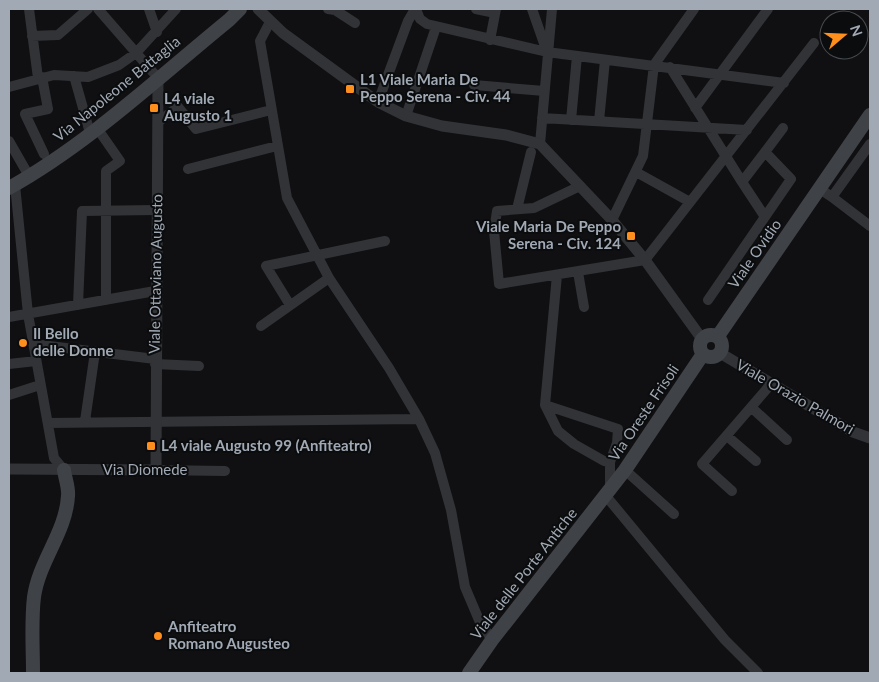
<svg xmlns="http://www.w3.org/2000/svg" width="879" height="682" font-family="Lato,sans-serif">
<style>
.lines{fill:none;stroke-linecap:round;stroke-linejoin:round}
.minor{stroke:#313337;stroke-width:10}
.tertiary{stroke:#313337;stroke-width:11}
.secondary{stroke:#3f4247;stroke-width:14}
.poi-dot{fill:#fe8f1c;stroke:#0b0c0d;stroke-width:2}
.labels{text-anchor:middle;stroke-width:4;stroke-linejoin:round;paint-order:stroke}
.poi-label{font-size:15px;font-weight:bold;fill:#a0a9b4;stroke:#0b0c0d;text-anchor:start}
.street-label{font-size:15px;fill:#a0a9b4;stroke:#0b0c0d}
</style>
<rect width="100%" height="100%" fill="#101012"/>
<g class="lines">
<path class="minor" d="M29,9l9,69
M98,9l60,69
M149,9l8,23
M328,9l7,1 20,13
M416,9l4,10 7,5 120,28 237,31
M476,9l19,4
M532,9l14,40
M270,22l-10,19 27,157 42,80 60,90 30,51 16,34 16,57 14,77 14,33 13,20
M32,36l26,-1 30,-26
M490,40l6,-31
M670,67l72,115 23,-30 26,27 -83,121
M74,76l16,57
M42,77l6,32 -23,5 19,40
M474,85l70,6
M9,87l45,-12 34,2 31,-12 17,-12 40,-44
M378,102l30,-81 7,-12
M695,108l73,-99
M406,116l30,-89
M542,118l205,12
M571,120l6,-64
M599,121l6,-61
M158,122l20,-15 18,22 75,-19
M97,128l23,33 -14,10v129
M9,141l20,35
M540,144l12,-135
M765,152l18,-24
M188,169l89,-23
M636,172l54,30
M742,182l23,35
M15,185l13,129 26,144 10,12
M580,186l-46,22 -37,3 -3,20 5,53 146,-24 169,-217
M820,189l12,8 38,-53
M832,197l38,29
M517,209l14,-57
M612,220l31,-64 11,-91 40,-56
M578,272l6,35
M557,275l-12,130 13,26 16,13 30,17 6,1v28
M78,305l4,-94 74,-1
M290,305l-24,-39 119,-25
M9,317l146,-26
M261,326l68,-48
M33,344l122,15
M9,364l27,-3
M155,364l44,2
M9,395l31,-10
M545,405l73,24 -1,14 -7,19
M752,408l35,32
M85,421l10,-69
M48,423l371,-4
M727,436l29,25
M156,470l69,1
M625,470l49,44
M732,491l-30,-27 69,-80
M606,496l119,144 33,33"/>
<path class="tertiary" d="M258,9l25,24 74,54 21,15 28,14 36,10 64,9 34,9 72,76 33,40 57,79
M720,353l133,79 17,6
M9,469l147,1 2,-392"/>
<path class="secondary" d="M9,188c79,-44 150,-111 220,-168l11,-11
M700 346a11 11 0 1 1 22 0a11 11 0 1 1-22 0Z
M718,336l152,-221
M33,673c0,-25 -2,-51 1,-76 5,-36 32,-65 34,-101 1,-8 -3,-18 -4,-26
M469,673l23,-33 133,-170 78,-116"/>
</g>
<g class="poi-dot">
<rect x="345" y="84" width="10" height="10" rx="2.5"/>
<rect x="149" y="103" width="10" height="10" rx="2.5"/>
<rect x="626" y="231" width="10" height="10" rx="2.5"/>
<circle cx="23" cy="343" r="5"/>
<rect x="146" y="441" width="10" height="10" rx="2.5"/>
<circle cx="158" cy="636" r="5"/>
</g>
<g class="labels">
<g class="poi-label">
<text x="360" y="85">L1 Viale Maria De<tspan x="360" dy="17">Peppo Serena - Civ. 44</tspan></text>
<text x="164" y="104">L4 viale<tspan x="164" dy="17">Augusto 1</tspan></text>
<text x="621" y="232" text-anchor="end">Viale Maria De Peppo<tspan x="621" dy="17">Serena - Civ. 124</tspan></text>
<text x="33" y="339">Il Bello<tspan x="33" dy="17">delle Donne</tspan></text>
<text x="161" y="451">L4 viale Augusto 99 (Anfiteatro)</text>
<text x="168" y="632">Anfiteatro<tspan x="168" dy="17">Romano Augusteo</tspan></text>
</g>
<g class="street-label">
<text transform="translate(117 89) rotate(-39)" y="5">Via Napoleone Battaglia</text>
<text transform="translate(755 254) rotate(-55)" y="5">Viale Ovidio</text>
<text transform="translate(156 274) rotate(-89)" y="5">Viale Ottaviano Augusto</text>
<text transform="translate(795 397) rotate(30)" y="5">Viale Orazio Palmori</text>
<text transform="translate(644 413) rotate(-56)" y="5">Via Oreste Frisoli</text>
<text x="145" y="475">Via Diomede</text>
<text transform="translate(524 574) rotate(-52)" y="5">Viale delle Porte Antiche</text>
</g>
</g>
<rect width="879" height="682" fill="none" stroke="#a0a9b4" stroke-width="20"/>
<g transform="translate(844 35) rotate(71)"><circle r="24" fill="#0b0c0d" stroke="#474b50"/>
<path d="M0-4L9 19L0 12L-9 19Z" fill="#fe8f1c"/>
<text y="-8" font-size="14" font-weight="bold" text-anchor="middle" fill="#a0a9b4">N</text>
</g>
</svg>
